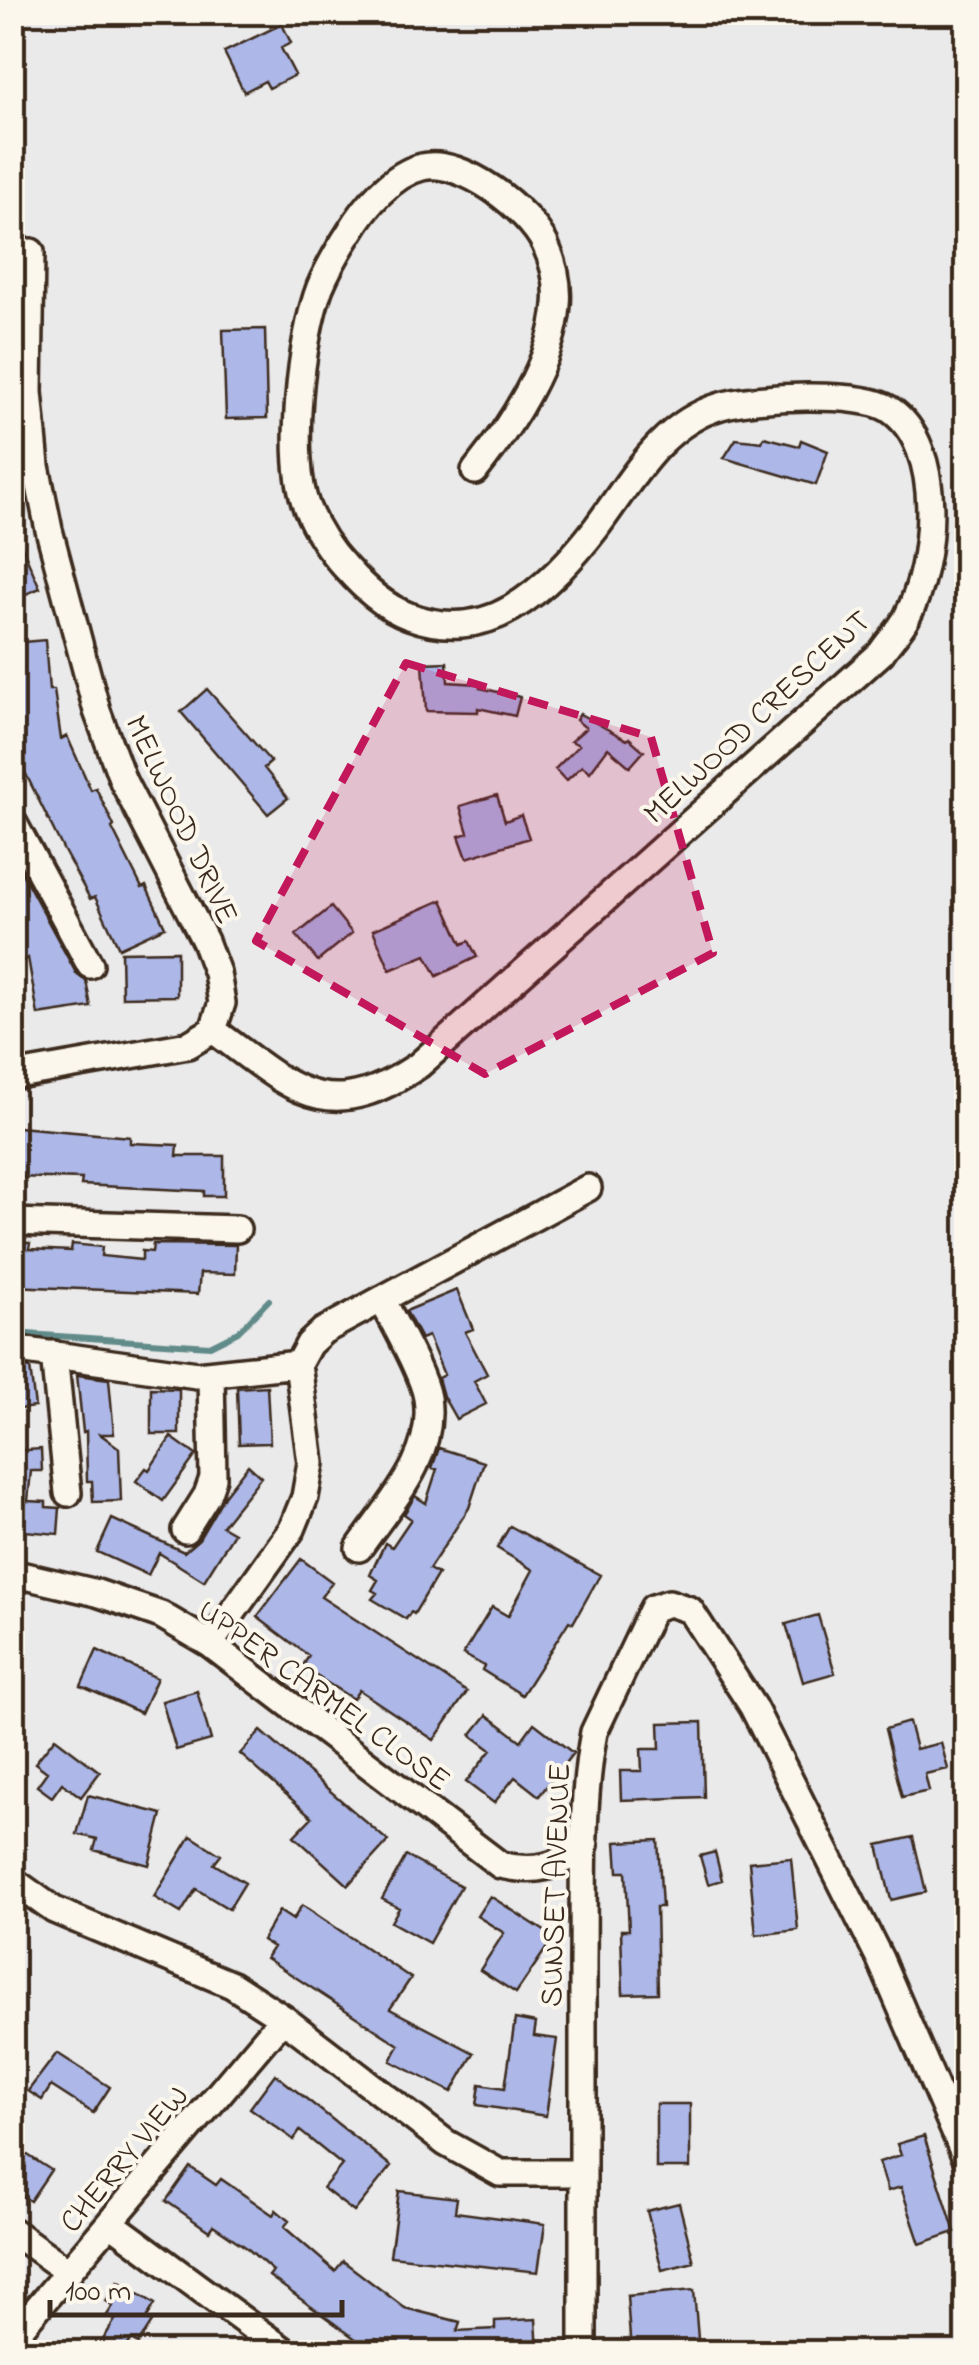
<svg xmlns="http://www.w3.org/2000/svg" width="979" height="2365" font-family="'Indie Flower',sans-serif">
<style>
.lines{fill:none;stroke-linecap:round;stroke-linejoin:round}
.stream{stroke:#618b89;stroke-width:6}
.building{fill:#adb8e9;stroke:#3b2a1e;stroke-width:2.5}
.minor-casing{stroke:#3b2a1e;stroke-width:32}
.minor{stroke:#fbf7ec;stroke-width:25}
.marked{fill:#c2185b;fill-opacity:0.2;stroke:#c2185b;stroke-width:8;stroke-dasharray:20 12;stroke-linejoin:round}
.labels{text-anchor:middle;stroke-width:8;stroke-linejoin:round;paint-order:stroke}
.street-label{font-size:32px;fill:#3b2a1e;stroke:#fbf7ec}
</style>
<rect width="100%" height="100%" fill="#ebeaeb"/>
<filter id="ink" filterUnits="userSpaceOnUse"><feTurbulence type="fractalNoise" baseFrequency=".01" numOctaves="2"/><feDisplacementMap in="SourceGraphic" scale="20" xChannelSelector="R" yChannelSelector="G"/><feConvolveMatrix kernelMatrix="1 2 1 2 8 2 1 2 1" color-interpolation-filters="sRGB"/></filter>
<g filter="url(#ink)">
<g class="lines">
<path class="stream" d="M12,1333l198,13 28,-14 31,-32"/>
</g>
<path class="building" d="M282,24l9,19 -10,5 14,27 -26,13 -4,-7 -21,11 -20,-40z
M265,329l2,89 -41,1 -3,-89z
M764,437l35,9 2,-6 27,11 -12,34 -92,-27 12,-19 26,3z
M12,524l28,64 -28,12z
M45,640l4,50h5l7,49 6,-3 24,54 5,-2 18,38 -2,2 30,60 4,-2 19,41 -46,21 -24,-51 -5,2 -26,-48 -52,-105v-103z
M447,662l1,20 32,2v4l40,9 -5,19 -37,-8v4l-52,-1 -3,-48z
M207,689l64,73 -7,6 24,30 -20,16 -87,-102z
M580,714l47,26 2,-2 15,13 -14,16 -22,-19 -18,24 -8,-6 -16,15 -11,-12 24,-24 -8,-4 15,-13 -10,-8z
M497,795l8,26 16,-6 8,23 -62,20 -8,-22 9,-3 -8,-27z
M12,855l64,118 10,7 5,27 -53,8 -10,-57 -16,9z
M442,900l20,44 7,-3 8,16 -40,19 -11,-21 -36,15 -17,-40z
M331,907l21,26 -34,28 -22,-26z
M177,951v45l-55,1 -1,-45z
M18,1127l112,10v6l48,2 -1,11h47v40h-20v-5l-123,-6 1,-6 -67,-2z
M12,1241l18,2 -1,6 42,2 1,-7 30,3 -1,9 41,4v-9l10,1 1,-8 83,1 -1,29 -35,-1 -2,21 -186,-8z
M457,1290l16,39 -8,3 22,42 -13,7 12,23 -30,15 -13,-23 -5,-18 6,-3 -16,-39 -7,3 -15,-28z
M30,1368l5,39 -23,3v-40z
M77,1375l32,4 5,55h-14l19,14 2,53 -28,1 -1,-21h-5l-1,-50 -3,1z
M267,1386l3,57 -31,1 -2,-56z
M151,1388l28,1v45h-28z
M171,1437l25,18 -33,46 -27,-20 10,-13 3,2z
M439,1448l45,14 -15,46 -40,61 9,5 -24,40 -3,-2 -5,7 -34,-20 5,-6 -5,-3 6,-10 -8,-5 15,-32 7,4 19,-28 -7,-5 11,-18 11,7 11,-34 -5,-1z
M41,1449l1,22h-11l-3,30 18,1v5l14,1 -2,26 -33,-3 -1,13h-12v-93z
M248,1465l13,12 -39,49 12,7 -30,48 -45,-28 -11,22 -51,-23 15,-33 72,33 15,-13 25,-43z
M510,1526l90,49 -27,48 -4,-2 -47,74 -40,-25 2,-4 -21,-12 29,-47 16,9 25,-46 -36,-22z
M301,1559l31,23 -11,15 146,95 -33,48 -75,-50 -6,9 -51,-32 7,-11 -52,-39z
M818,1615l17,58 -32,9 -17,-58z
M97,1650l60,28 -16,35 -60,-27z
M197,1691l14,49 -35,10 -14,-49z
M487,1715l34,26 13,-18 39,30 -34,43 -24,-19 -21,26 -28,-21 25,-32 -20,-15z
M702,1722l2,75 -83,3 -1,-29h22l-1,-22h19l-1,-26z
M909,1722l7,27 25,-6 7,26 -23,5 4,17 -27,6 -17,-68z
M261,1731l127,110 -40,44 -54,-49 18,-19 -72,-63z
M55,1738l45,34 -19,25 -19,-14 -10,14 -15,-11 10,-14 -12,-9z
M88,1795l74,19 -13,51 -55,-15 3,-11 -20,-5z
M191,1836l30,19 -7,9 31,19 -16,26 -33,-20 -15,24 -27,-16z
M913,1837l13,55 -35,8 -13,-55z
M658,1840l4,67h-6l2,86 -35,1 -2,-64h8l-3,-58h-8l-2,-30z
M715,1852l7,28 -14,4 -8,-28z
M406,1856l55,30 -32,57 -38,-21 8,-14 -17,-9z
M791,1858l7,72 -42,5 -7,-73z
M490,1896l64,41 -38,56 -36,-23 24,-37 -27,-17z
M302,1905l109,73 -21,31 84,44 -22,39 -61,-31 8,-16 -133,-87 7,-11 -11,-7 17,-29 14,9z
M515,2019l21,4 -2,13 23,3 -11,77 -69,-11 3,-21 25,4z
M57,2053l53,34 -17,26 -42,-27 -9,14 -14,-9z
M275,2074l116,92 -37,46 -31,-24 19,-23 -42,-34 -6,9 -44,-32z
M656,2104h34v64h-34z
M924,2136l31,96 -35,12 -19,-57 -13,4 -9,-29 22,-7 -4,-11z
M12,2145l39,25 -21,31 -18,-12z
M190,2167l26,18 5,-6 52,36 3,-5 13,11 -5,6 51,44 8,-10 62,47 55,14 -3,9 38,-2v-8l41,-2 2,33h-138l1,-5 -27,-8 -6,9 -99,-72 4,-5 -26,-23 -34,-23 -4,6 -43,-30z
M399,2191l58,7 -2,14 90,12 -7,48 -148,-16z
M679,2203l15,59 -32,8 -15,-59z
M118,2281l37,23 -9,15 6,3 -14,22 -7,-4 -8,12h-16l-9,-4 17,-28 -8,-5 6,-9 -7,-5z
M694,2290l5,61 -68,1 -4,-56z"/>
<g class="lines">
<defs>
<path id="minor" d="M12,820l78,145
M213,1030c78,57 112,99 206,35l462,-412c8,-12 20,-24 26,-36 28,-53 39,-171 -18,-208 -27,-18 -136,-13 -168,-3 -61,18 -89,74 -125,122 -22,29 -53,62 -84,80 -32,19 -68,21 -103,8 -25,-9 -45,-28 -63,-48 -16,-17 -30,-38 -39,-60 -20,-48 -6,-172 13,-221 8,-19 19,-38 30,-55 15,-25 42,-58 72,-65 40,-10 107,43 123,77 9,19 14,40 12,61 -4,57 -47,122 -82,166
M12,1076l176,-31 25,-15 9,-27 -5,-30 -12,-32 -82,-160 -26,-70 -48,-181 -13,-64 -7,-74 2,-140
M12,1222l225,7
M12,1349l185,26 101,-11
M54,1354l14,139
M185,1530l22,-35 6,-17 -2,-103
M359,1548c31,-45 77,-92 68,-150 -4,-25 -33,-74 -45,-99
M12,1573l85,20 64,22 49,29 290,221c36,8 56,3 85,-20
M210,1644l82,-115 13,-32 6,-34 -13,-99 11,-20 14,-13 265,-143
M12,1880l42,30 178,75 51,33 163,125 54,30h81
M111,2223l175,129
M12,2231l57,41
M12,2338l271,-320
M583,2352c-1,-130 -1,-260 0,-391 1,-75 -3,-155 11,-229l59,-124 16,-5 21,7 63,97 127,252 86,199"/>
</defs>
<use href="#minor" class="minor-casing"/>
<use href="#minor" class="minor"/>
</g>
</g>
<path class="marked" d="M406,663l245,74 62,216 -228,121 -229,-133z"/>
<g class="labels">
<g class="street-label">
<text transform="translate(756 716) rotate(-43)" y="11">MELWOOD CRESCENT</text>
<text transform="translate(183 819) rotate(65)" y="11">MELWOOD DRIVE</text>
<text transform="translate(325 1694) rotate(36)" y="11">UPPER CARMEL CLOSE</text>
<text transform="translate(554 1885) rotate(-88)" y="11">SUNSET AVENUE</text>
<text transform="translate(123 2158) rotate(-50)" y="11">CHERRY VIEW</text>
</g>
</g>
<rect width="979" height="2365" fill="none" stroke="#fbf7ec" stroke-width="50"/>
<rect x="25" y="25" width="929" height="2315" fill="none" stroke="#3b2a1e" stroke-width="4" filter="url(#ink)"/>
<path d="M50 2300v15h292v-15" fill="none" stroke="#3b2a1e" stroke-width="5"/>
<text x="65" y="2300" font-size="30" fill="#3b2a1e" stroke="#fbf7ec" stroke-width="8" paint-order="stroke">100 m</text>
</svg>
